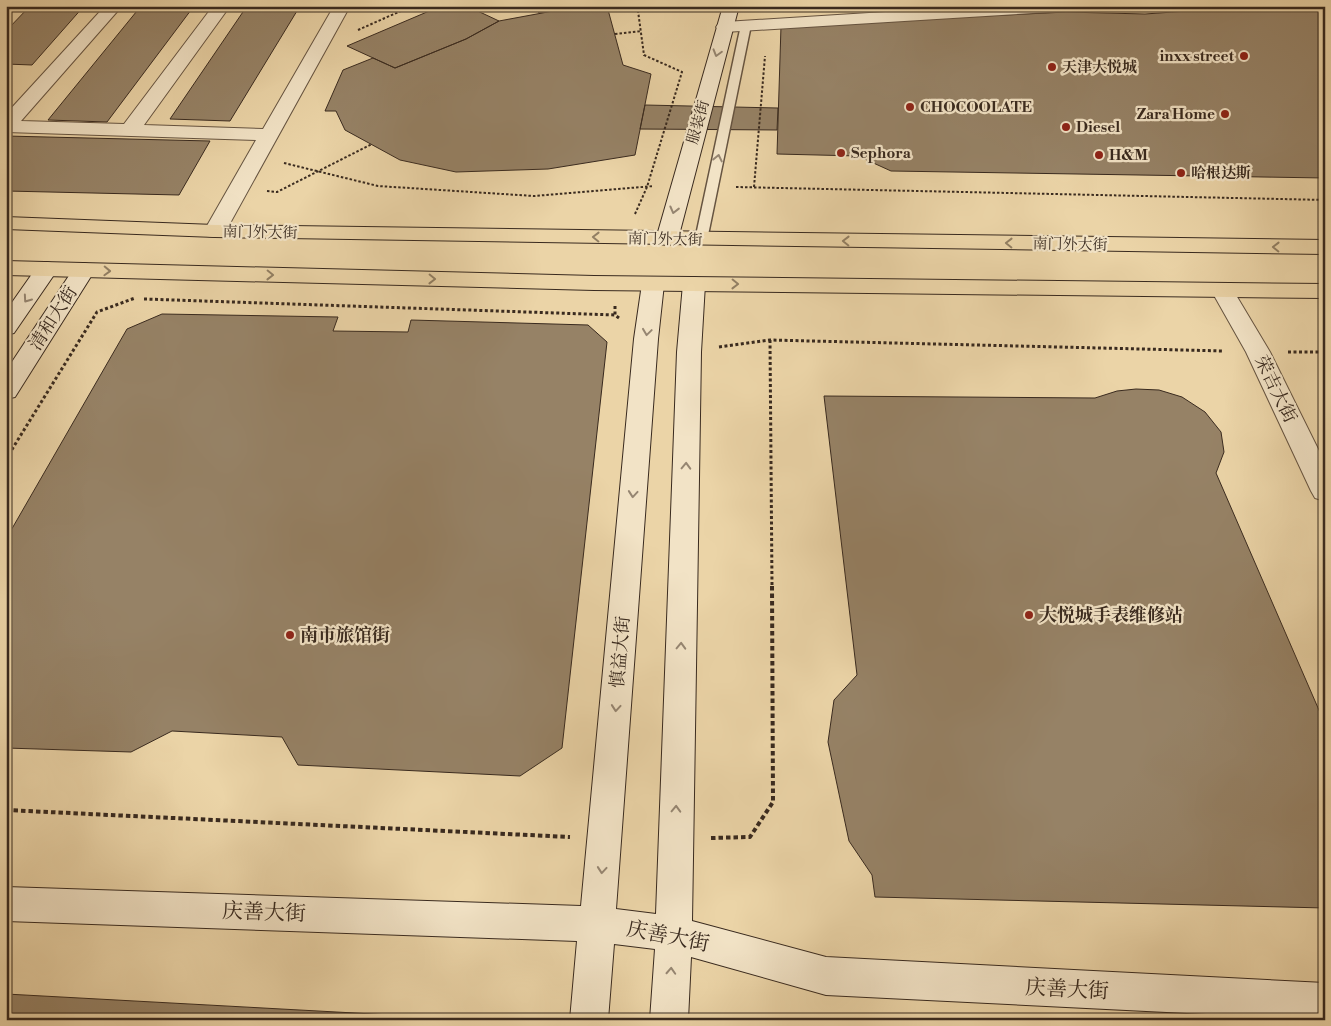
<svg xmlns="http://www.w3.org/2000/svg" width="1331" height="1026" font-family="'Libre Bodoni','Noto Serif SC',serif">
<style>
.building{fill:#968266;stroke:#392a1f}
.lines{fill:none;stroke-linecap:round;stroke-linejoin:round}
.lane-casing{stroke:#665441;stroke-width:3}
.street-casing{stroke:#665441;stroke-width:2}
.secondary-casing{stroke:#392a1f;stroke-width:2}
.primary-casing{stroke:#392a1f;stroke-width:2}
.path-far2{stroke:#392a1f;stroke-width:2;stroke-dasharray:2.5 2;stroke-linecap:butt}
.path-far1{stroke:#392a1f;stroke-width:3;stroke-dasharray:3 2.5;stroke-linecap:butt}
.path{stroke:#392a1f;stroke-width:4;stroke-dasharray:4.5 3;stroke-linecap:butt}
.lane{fill:#f2e3c6;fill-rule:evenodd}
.street{fill:#f2e3c6;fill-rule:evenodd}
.secondary{fill:#f2e3c6;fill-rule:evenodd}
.primary{fill:#ebd4a7;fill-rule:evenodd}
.oneway{stroke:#968672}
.oneway2{stroke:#927f63}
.poi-dot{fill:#8f2418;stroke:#f2e3c6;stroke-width:2}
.labels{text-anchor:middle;stroke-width:4.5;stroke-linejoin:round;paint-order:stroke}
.far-poi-label{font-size:15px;font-weight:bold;fill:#392a1f;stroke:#f2e3c6;text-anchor:start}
.far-street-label{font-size:15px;fill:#392a1f;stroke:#f2e3c6}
.street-label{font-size:18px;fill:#392a1f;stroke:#f2e3c6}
.poi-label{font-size:18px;font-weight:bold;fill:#392a1f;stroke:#f2e3c6;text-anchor:start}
.near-street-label{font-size:21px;fill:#392a1f;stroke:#f2e3c6}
</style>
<rect width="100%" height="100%" fill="#ebd4a7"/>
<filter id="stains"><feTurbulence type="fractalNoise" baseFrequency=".004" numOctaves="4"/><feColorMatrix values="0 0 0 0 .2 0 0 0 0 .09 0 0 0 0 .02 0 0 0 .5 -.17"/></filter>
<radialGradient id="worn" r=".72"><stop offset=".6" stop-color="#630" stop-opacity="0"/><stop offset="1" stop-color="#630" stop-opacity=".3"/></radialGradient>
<path class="building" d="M30,6h54l-52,59 -26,-1v-33z
M141,6h53l-87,116 -59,-2z
M247,6h53l-70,115 -60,-2z
M441,6h26l32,15 -33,18 -71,29 -48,-22z
M534,6h46l-41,7z
M580,6h27l16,59 28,9 -16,81 -87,14 -92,3 -56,-12 -55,-30 -9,-19h-11l18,-41 30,-12 22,10 71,-29 33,-18z
M1257,6h68v172l-434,-7 -33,-15 -81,-2 4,-128 285,-14 79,2z
M645,105l133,3 -1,22 -137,-1z
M6,136l204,5 -31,54 -173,-4z
M162,314l176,3 -5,14 75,1 3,-12 177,5 19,17 -45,406 -42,28 -222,-11 -16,-28 -110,-6 -41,21 -125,-4v-209l121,-210z
M1136,389l23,1 23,7 23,15 16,20 3,20 -8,21 109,251v184l-450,-11 -3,-22 -23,-34 -21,-99 6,-42 23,-25 -33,-279 271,2 22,-7z
M6,994l477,26h-477z"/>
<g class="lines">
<defs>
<path id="lane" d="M746,22l5,3 -44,215 -6,4 -6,-4 46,-215z"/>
<path id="street" d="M105,6h17l-101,115 103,3 89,-118h17l-86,119 119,4 71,-123h16l-127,230 -8,1 -8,-1 -3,-5 52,-91 -250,-8v-18z
M980,6h93l-2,4 -6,1 -340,21 -6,-1 -3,-4 3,-4 6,-1z
M1222,283l8,2 40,67 55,111v38l-10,-3 -4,-7 -65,-139 -35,-62 3,-5z"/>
<path id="secondary" d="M723,6h16l-61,233 -3,5 -8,1 -8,-1 -3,-5z
M47,262l8,2 3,5 -44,64 -8,2v-24l33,-47z
M84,263l8,2 3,5 -80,127 -9,2v-28l70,-106z
M653,277l8,2 3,5 -6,55 -42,570 40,5 21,-562 6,-68 3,-5 8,-2 8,2 3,5 -4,68 -9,569 134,36 499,26v37l-499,-25 -135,-38 -3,63h-38l5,-71 -41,-5 -6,76h-38l7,-79 -571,-20v-34l575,19 53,-567 8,-55 3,-5z"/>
<path id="primary" d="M6,217l209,8 1110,15v14l-1110,-17 -209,-8z
M6,261l588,15 731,8v14l-731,-8 -588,-15z"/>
</defs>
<use href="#lane" class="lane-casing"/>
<use href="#street" class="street-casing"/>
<use href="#secondary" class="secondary-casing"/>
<use href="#primary" class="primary-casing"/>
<path class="path-far2" d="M358,30l54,-24
M615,34l26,-3
M284,163l94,23 156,10 120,-10
M736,187l589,13
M754,187l11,-131
M267,191l10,1 95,-48
M635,214l12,-27 35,-115 -38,-17 -6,-44 34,-5"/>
<path class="path-far1" d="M144,299l471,16
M615,306v9l4,3
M770,340l2,245
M719,347l51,-7 454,11
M1288,352h37
M6,459l91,-147 38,-14"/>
<path class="path" d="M6,810l564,27
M711,838l39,-1 23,-35 -1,-218"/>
<use href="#lane" class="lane"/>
<use href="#street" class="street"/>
<use href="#secondary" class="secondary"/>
<use href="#primary" class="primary"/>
</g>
<defs><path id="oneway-chevron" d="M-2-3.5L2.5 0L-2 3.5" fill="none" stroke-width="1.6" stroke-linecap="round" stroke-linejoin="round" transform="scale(1.25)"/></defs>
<g class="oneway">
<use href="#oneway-chevron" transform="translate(717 53) rotate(106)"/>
<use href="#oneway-chevron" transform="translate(718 158) rotate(-78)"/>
<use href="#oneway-chevron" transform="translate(674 210) rotate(104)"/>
<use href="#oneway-chevron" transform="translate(27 299) rotate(125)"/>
<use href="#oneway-chevron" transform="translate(647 332) rotate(98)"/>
<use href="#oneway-chevron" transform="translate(686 466) rotate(-88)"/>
<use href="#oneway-chevron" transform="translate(633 494) rotate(95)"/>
<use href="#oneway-chevron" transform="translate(681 646) rotate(-88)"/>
<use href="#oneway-chevron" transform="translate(616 708) rotate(95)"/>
<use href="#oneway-chevron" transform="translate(676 809) rotate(-88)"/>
<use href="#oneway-chevron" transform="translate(602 870) rotate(95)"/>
<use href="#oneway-chevron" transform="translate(671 971) rotate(-87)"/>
</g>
<g class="oneway2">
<use href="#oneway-chevron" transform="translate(596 237) rotate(-179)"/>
<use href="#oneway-chevron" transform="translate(846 241) rotate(-179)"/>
<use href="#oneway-chevron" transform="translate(1009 243) rotate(-179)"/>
<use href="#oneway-chevron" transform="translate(1276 247) rotate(-179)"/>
<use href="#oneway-chevron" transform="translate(107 271) rotate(2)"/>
<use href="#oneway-chevron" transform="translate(270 275) rotate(1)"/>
<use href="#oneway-chevron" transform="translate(432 279) rotate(1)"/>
<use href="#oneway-chevron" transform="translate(735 284) rotate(1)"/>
</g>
<g class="poi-dot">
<circle cx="1244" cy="56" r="5"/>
<circle cx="1052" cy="67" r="5"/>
<circle cx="910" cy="107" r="5"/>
<circle cx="1225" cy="114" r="5"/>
<circle cx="1066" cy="127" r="5"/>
<circle cx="841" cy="153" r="5"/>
<circle cx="1099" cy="155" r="5"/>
<circle cx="1181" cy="173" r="5"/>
<circle cx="1029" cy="615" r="5"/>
<circle cx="290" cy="635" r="5"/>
</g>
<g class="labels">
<g class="far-poi-label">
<text x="1234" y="61" text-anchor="end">inxx street</text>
<text x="1062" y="72">天津大悦城</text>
<text x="920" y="112">CHOCOOLATE</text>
<text x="1215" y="119" text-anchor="end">Zara Home</text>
<text x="1076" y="132">Diesel</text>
<text x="851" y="158">Sephora</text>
<text x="1109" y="160">H&amp;M</text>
<text x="1191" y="178">哈根达斯</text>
</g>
<g class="far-street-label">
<text transform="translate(698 122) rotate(-74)" y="5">服装街</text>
<text transform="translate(260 232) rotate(1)" y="5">南门外大街</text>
<text transform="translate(665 239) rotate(1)" y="5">南门外大街</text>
<text transform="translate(1070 244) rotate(1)" y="5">南门外大街</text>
</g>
<g class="street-label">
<text transform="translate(53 318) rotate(-57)" y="6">清和大街</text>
<text transform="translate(1276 389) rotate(64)" y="6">荣吉大街</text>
<text transform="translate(620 652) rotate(-85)" y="6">慎益大街</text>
</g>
<g class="poi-label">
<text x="1039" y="621">大悦城手表维修站</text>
<text x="300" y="641">南市旅馆街</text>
</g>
<g class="near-street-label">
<text transform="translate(264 912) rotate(2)" y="7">庆善大街</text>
<text transform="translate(668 936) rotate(11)" y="7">庆善大街</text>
<text transform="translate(1067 989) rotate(3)" y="7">庆善大街</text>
</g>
</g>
<rect width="1331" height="1026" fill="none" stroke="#ebd4a7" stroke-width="25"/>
<rect x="8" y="8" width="1316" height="1011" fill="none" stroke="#392a1f" stroke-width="2.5"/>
<rect x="12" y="12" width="1306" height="1001" fill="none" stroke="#392a1f"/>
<rect width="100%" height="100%" filter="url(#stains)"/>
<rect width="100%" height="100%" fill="url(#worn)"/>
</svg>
